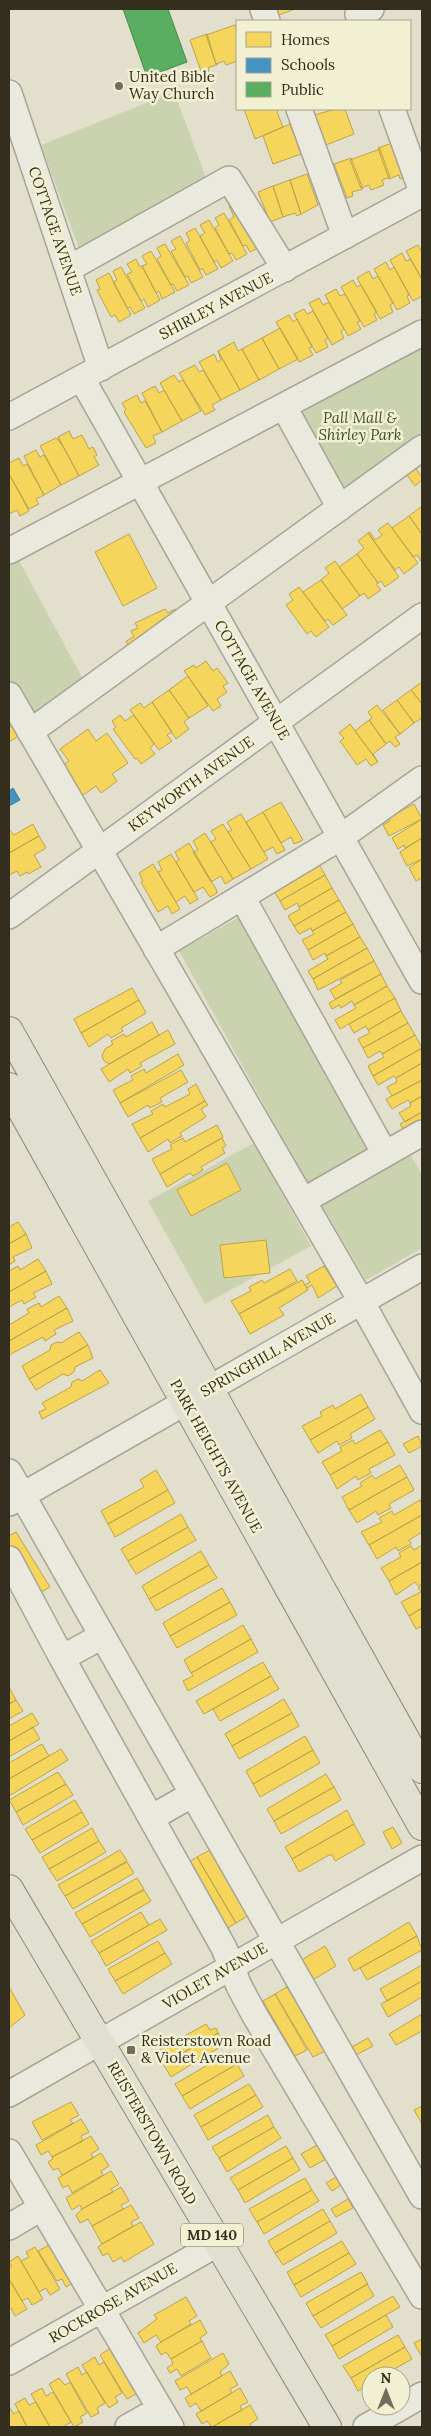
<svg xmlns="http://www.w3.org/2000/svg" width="431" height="2436" font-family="Lora,serif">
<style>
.green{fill:#cbd2b0}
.homes{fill:#f6d55c;stroke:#bca34a}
.schools{fill:#4393c3;stroke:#3e7592}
.public{fill:#5aae61;stroke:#4f884d}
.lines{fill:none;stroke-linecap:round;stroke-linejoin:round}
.minor-casing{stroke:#a7a496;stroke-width:28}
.major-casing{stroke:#8c897c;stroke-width:30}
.minor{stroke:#eae9de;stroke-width:25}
.major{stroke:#e1e0d0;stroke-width:28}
.poi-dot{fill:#716c5c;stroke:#f2f0d3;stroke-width:2}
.labels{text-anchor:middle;stroke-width:5;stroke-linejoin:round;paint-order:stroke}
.shield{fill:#f2f0d3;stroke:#6d6855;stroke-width:1}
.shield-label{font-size:14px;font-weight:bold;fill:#342e1f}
.poi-label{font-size:15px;fill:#342e1f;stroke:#f2f0d3;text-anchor:start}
.street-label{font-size:15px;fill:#342e1f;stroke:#f2f0d3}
.park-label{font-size:15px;font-style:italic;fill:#3d4f27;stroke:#f2f0d3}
</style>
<rect width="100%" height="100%" fill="#e2e0cc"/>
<path class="green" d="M174,92l34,91 -128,68 -39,-106z
M422,339v102l-79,55 -49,-88z
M17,557l68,126 -54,39 -22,-40v-121z
M243,915l131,236 -65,35 -130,-235z
M254,1143l57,103 -106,58 -57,-103z
M409,1152l13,23v73l-56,32 -45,-76z"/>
<path class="homes" d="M277,9h18l-16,6z
M235,25l2,6v30l-11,4 -2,-4 -8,3 -10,-29z
M207,34l9,30h2l-10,4 1,3 -7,3 -12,-34z
M244,109h36l-3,3 6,15 -28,12z
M335,109h10l9,25 -28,11 -3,-8 -3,1 -5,-23z
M290,124l3,9 4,-1 4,13 -3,2 3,7 -28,10 -10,-28z
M395,142l12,34 -7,3 -1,-4 -10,4 -11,-31z
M380,149l10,28 -8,3 2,5 -13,5 -2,-5 -8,3 -11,-28z
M351,158l12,31 -11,3 1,4 -6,2 -13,-34z
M307,174l11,31 -17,9 -11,-34z
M290,180l11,34 -4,2 -2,-3 -12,4 -10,-31z
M273,186l10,31 -13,5 -12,-30z
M236,202l26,44 -12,6 -4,-7 -3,1 -14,-26 5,-3 -5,-11z
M224,213l23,41 -11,6 -4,-7 -3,1 -14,-26 4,-3 -4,-7z
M209,220l24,41 -12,7 -4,-8 -3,2 -14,-26 5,-3 -5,-8z
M195,228l23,41 -12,6 -4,-7 -2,2 -14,-27 4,-2 -4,-8z
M180,236l23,41 -12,6 -3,-7 -3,1 -14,-26 5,-2 -5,-8z
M165,244l24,41 -12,6 -4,-7 -2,1 -14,-26 4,-3 -4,-8z
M418,245l4,7v27l-16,-28z
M151,251l24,41 -13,7 -3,-8 -3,2 -14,-27 5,-2 -5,-8z
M402,253l4,8 4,-2 12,20v17l-9,5 -23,-41z
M136,259l4,8 2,-1 18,34 -12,7 -4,-8 -3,2 -14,-27 5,-2 -5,-8z
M386,262l4,8 4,-3 15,28 -2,1 3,7 -13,7 -23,-41z
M121,267l24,41 -11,6 -4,-7 -3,1 -14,-26 4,-2 -4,-9z
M369,271l4,8 5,-3 15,27 -3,2 3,7 -13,7 -23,-41z
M109,273l22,42 -12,7 -4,-7 -4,2 -14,-27 3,-1 -4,-9z
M353,280l4,7 4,-2 16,27 -3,2 3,6 -13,7 -23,-40z
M336,289l4,7 5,-2 15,27 -3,1 4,7 -13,7 -23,-41z
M319,298l4,7 6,-3 15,27 -3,2 3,7 -12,7 -23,-42z
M304,309l3,5 6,-3 15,27 -3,2 3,7 -12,6 -22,-39z
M289,315l4,7 4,-3 15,28 -3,1 4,7 -14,7 -23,-40z
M280,328l18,31 -19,10 -17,-31z
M262,338l17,31 -20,11 -17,-31z
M234,342l4,9 4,-2 17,31 -19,10 -22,-39z
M218,351l22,39 -19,10 -22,-38 15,-8 4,8 3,-2z
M195,365l4,7 4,-2 18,30 -9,5 3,5 -10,5 -26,-42z
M174,375l5,7 4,-2 18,31 -19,10 -22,-38z
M155,386l4,7 5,-3 18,31 -20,11 -20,-39z
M137,395l4,8 4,-2 17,31 -9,4 3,7 -10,5 -22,-36 2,-2 -4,-7z
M69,431l4,8 9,-4 7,14 4,-2 4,8 -3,2 5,8 -20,11 -21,-39z
M58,437l21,39 -18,9 -21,-39 16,-8 6,7z
M36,450l4,7 4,-2 17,30 -17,10 -20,-39z
M19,458l4,8 4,-2 17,31 -8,4 3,5 -10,5 -20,-35v-11z
M412,464l10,13v3l-7,6 -11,-15z
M9,474l20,37 -9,5 -3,-6 -8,4z
M422,506v28l-13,-18z
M409,516l13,18 -1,27 -4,-6 -4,2 -21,-29z
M388,523l30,40 -14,11 -5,-7 -4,3 -27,-37 2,-1 5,8 7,-5 -4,-5z
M368,533l31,44 -14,10 -4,-6 -3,2 -21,-29 7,-6 -6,-7z
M129,534l28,54 -34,18 -28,-54z
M357,554l21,29 -2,1 5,6 -13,9 -4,-6 -4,3 -21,-29z
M335,561l25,35 -18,13 -21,-29 8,-7 -4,-5z
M321,580l26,35 -14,10 -5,-6 -3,2 -22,-29z
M299,587l30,40 -13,10 -5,-6 -4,3 -21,-29 7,-5 -4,-6z
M165,609l3,4 7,-4 5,8 -49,32 -5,-8 8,-4 -3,-6 7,-3 -3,-5z
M206,661l7,10 4,-3 11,15 -5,3 4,6 -10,7 4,7 -8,5 -29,-40 10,-6 2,3z
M188,676l20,30 -19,12 -20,-28z
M422,682v22l-11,-14z
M169,690l20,28 -5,4 5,7 -13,10 -24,-37z
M411,690l11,14v14l-8,5 -17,-23z
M397,700l17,23 -14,11 -17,-24z
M152,702l20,30 -5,3 5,6 -13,9 -29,-40 10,-7 4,5z
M377,705l23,29 -5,3 5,7 -5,3 -5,-6 -4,3 -17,-24 3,-2 -4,-6z
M120,715l5,6 9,-6 20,29 -4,4 5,6 -14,10 -4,-6 -2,1 -22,-30 3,-2 -4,-6z
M369,720l17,24 -13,10 5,8 -23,-31z
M16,723l6,11 -13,8v-14z
M350,724l28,38 -7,4 -5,-7 -9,6 -17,-24 4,-3 -5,-5z
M88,729l8,12 11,-8 21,30 -16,11 5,7 -16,12 -5,-7 -17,12 -21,-29 11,-8 -9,-12z
M281,802l22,38 -9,4 -3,-7 -10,6 -18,-31z
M414,804l8,15 -33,17 -6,-11 7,-4 -2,-3z
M263,812l22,38 -8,4 -4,-7 -9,5 -18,-30z
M241,814l27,45 -17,10 -23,-37 4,-2 -5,-8z
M422,819v19l-17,10 -1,-3 -6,4 -6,-11z
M33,824l6,12 -30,17v-24l5,6z
M223,824l28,45 -18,10 -22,-37 5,-3 -5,-8z
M205,833l28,46 -8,5 -4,-8 -10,6 -18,-30 5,-2 -5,-9z
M39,836l7,12 -12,7 7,12 -13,7 -1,-2 -7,4 -3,-5 -8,4v-22z
M422,838v21l-15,7 -7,-14z
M189,843l27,46 1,4 -7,4 -7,-10 -9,5 -18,-30 3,-2 -4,-8z
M171,854l27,45 -8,5 -5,-8 -9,6 -18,-30 4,-2 -4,-8z
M422,859v19l-6,3 -7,-13z
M317,861l8,14 -45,26 -8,-13z
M153,864l27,45 -8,5 -4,-8 -10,6 -17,-30 2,-1 -4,-8z
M325,875l7,13 -33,19 -2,-4 -12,7 -5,-9z
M332,888l7,12 -45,26 -6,-10 12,-7 -1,-2z
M339,900l7,12 -34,19 -1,-3 -12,6 -5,-8z
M346,912l7,12 -45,26 -6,-10 12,-6 -2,-3z
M353,924l7,13 -34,19 -1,-3 -12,7 -5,-10z
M360,937l7,11 -54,31 -5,-8 20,-12 -2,-3z
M367,948l7,13 -56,29 -5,-11z
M374,961l7,13 -46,25 -5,-9 12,-7 -2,-3z
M381,974l6,12 -33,19 -2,-4 -11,7 -2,-3 -7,4 -3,-6z
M387,986l8,12 -55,31 -5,-9 21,-12 -2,-3z
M132,988l7,12 -58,33 -7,-14z
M395,998l6,13 -33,19 -2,-4 -12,7 -5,-9z
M139,1000l7,13 -25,15 2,3 -12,7 -3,-4 -19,13 -8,-14z
M401,1011l7,12 -45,25 -5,-9 12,-6 -2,-3z
M152,1022l7,13 -50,29 -5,-3 -2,-5 3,-7 8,-5 -2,-3 13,-7 2,3z
M408,1023l7,12 -33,19 -2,-3 -12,7 -5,-10z
M168,1030l7,14 -35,19 2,3 -12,7 -2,-4 -19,13 -8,-13z
M415,1035l7,13 -49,28 -5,-10 16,-9 -2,-3z
M422,1048v15l-26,15 -2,-2 -16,9 -5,-9z
M178,1054l6,11 -64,38 -7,-13 20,-10 -2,-4 13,-7 2,4z
M422,1063v17l-30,16 -5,-9 10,-5 -1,-4z
M181,1070l7,12 -28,16 2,4 -12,6 -2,-3 -20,12 -8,-14z
M422,1080v16l-12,7 -2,-3 -16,9 -6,-10z
M196,1084l9,17 -65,37 -8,-14 21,-10 -2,-3 12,-7 2,3 25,-13 -2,-5z
M422,1096v16l-17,10 -6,-9 12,-7 -1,-3z
M205,1101l3,4 -7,4 5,8 -26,16 2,3 -12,7 -2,-4 -20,13 -8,-14z
M422,1112v15l-15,9 -7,-12z
M217,1125l6,12 -63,37 -8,-15 20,-10 -2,-4 13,-7 2,4z
M222,1138l4,8 -4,2 3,5 -24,14 2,3 -10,6 -3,-3 -23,14 -7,-13z
M227,1163l14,27 -50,26 -14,-26z
M18,1222l8,12 -17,10v-17z
M26,1234l6,14 -19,9 2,4 -6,4v-21z
M266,1240l4,33 -46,5 -4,-33z
M38,1259l8,12 -37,21v-21l9,-5 2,4z
M324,1266l13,20 -19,12 -6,-13 -5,3 -2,-3 5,-3 -4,-6z
M290,1269l7,12 -58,33 -8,-13 20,-10 -2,-4 13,-7 2,3z
M46,1271l6,13 -19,9 3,4 -12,7 -2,-4 -13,7v-15z
M302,1280l6,10 -29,18 5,7 -34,19 -11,-20z
M59,1296l8,12 -58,33v-16l20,-12 -2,-4 12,-6 2,4z
M67,1308l6,13 -19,9 2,4 -11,7 -2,-4 -34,18v-14z
M79,1332l9,13 -59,34 -7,-13 28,-16 1,-5 6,-3 4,1z
M88,1345l5,13 -18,9 -1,5 -6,4 -5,-2 -27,16 -7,-11z
M100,1370l9,13 -67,36 -3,-7 7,-3 -4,-6 29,-16 1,-5 6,-3 4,2z
M361,1394l7,13 -58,33 -8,-14 20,-10 -2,-4 13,-7 2,4z
M368,1407l7,12 -25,15 2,4 -13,7 -2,-4 -19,12 -8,-13z
M380,1430l8,12 -58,33 -8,-13 20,-11 -2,-4 13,-7 2,4z
M418,1436l4,10 -13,7 -6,-9z
M388,1442l7,13 -26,14 2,4 -13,7 -2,-4 -19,13 -7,-14z
M400,1465l7,12 -58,33 -7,-13 20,-11 -2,-3 12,-8 3,4z
M156,1470l12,20 -60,34 -7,-13 43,-24 -4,-7z
M407,1477l7,13 -25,14 2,4 -13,7 -2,-4 -19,12 -8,-13z
M168,1490l7,13 -60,34 -7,-13z
M420,1500l2,5v10l-53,30 -8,-13 21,-10 -3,-4 13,-7 2,4z
M181,1514l7,13 -60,34 -7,-12z
M422,1515v17l-13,8 2,4 -13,7 -2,-4 -19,12 -8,-14z
M188,1527l8,13 -60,34 -8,-13z
M16,1532l34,55 -14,8 -27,-45v-14z
M422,1545v17l-33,19 -8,-13 20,-11 -2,-4 12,-7 3,4z
M201,1551l8,14 -60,34 -7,-13z
M422,1562v22l-4,2 -3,-4 -19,13 -7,-14z
M209,1565l8,13 -61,33 -7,-12z
M422,1586v22l-13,8 -8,-14 20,-10 -3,-4z
M222,1588l8,14 -60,34 -7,-13z
M230,1602l7,13 -60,33 -7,-12z
M422,1608v18l-6,3 -7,-13z
M243,1625l8,14 -60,34 -7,-13z
M251,1639l7,13 -70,39 -5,-10 10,-5 -2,-3z
M263,1662l8,14 -67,38 -8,-13z
M271,1676l8,13 -59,32 -7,-12z
M9,1687l7,13 -7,4z
M284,1699l8,14 -60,33 -7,-12z
M16,1700l7,11 -14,8v-15z
M32,1713l7,11 -30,17v-15z
M292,1713l7,13 -60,33 -7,-13z
M33,1727l7,12 -31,18v-16z
M305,1736l8,14 -60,34 -7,-13z
M42,1744l7,12 -40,23v-16z
M61,1749l7,11 -59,36v-17z
M313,1750l7,13 -60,34 -7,-13z
M58,1772l8,12 -50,28 -7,-12z
M326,1774l8,13 -60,34 -7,-12z
M66,1784l7,11 -50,30 -7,-13z
M334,1787l7,13 -60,34 -7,-13z
M75,1800l7,12 -50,28 -7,-11z
M347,1810l7,14 -62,35 -7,-12z
M82,1812l7,12 -49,29 -8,-13z
M354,1824l11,20 -30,17 -3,-6h-3l-30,17 -7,-13z
M393,1827l9,16 -10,6 -9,-17z
M92,1828l7,13 -50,28 -7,-12z
M99,1841l7,11 -49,29 -8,-12z
M120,1850l7,11 -62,35 -7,-11z
M210,1850l39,65 -13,8 -39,-66z
M197,1857l39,66 -12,7 -38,-66z
M127,1862l7,11 -61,36 -8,-13z
M137,1878l7,11 -62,35 -7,-11z
M144,1890l7,11 -61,36 -8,-13z
M141,1912l8,13 -50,28 -8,-12z
M160,1919l7,11 -61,36 -7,-13z
M409,1922l8,14 -63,35 -6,-12z
M417,1936l5,14 -55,30 -7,-12z
M158,1941l7,12 -50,28 -7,-12z
M325,1946l11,20 -25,15 -11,-20z
M165,1953l7,11 -49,30 -8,-13z
M422,1965v16l-35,20 -7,-12z
M422,1981v16l-34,20 -7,-13z
M9,1987l16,28 -16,13z
M287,1987l38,64 -12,6 -38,-63z
M275,1994l32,56 -12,6 -32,-55z
M422,2014v17l-26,14 -7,-11z
M206,2024l4,6 6,-2 2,5 -55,31 -7,-12z
M218,2033l7,11 -54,33 -8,-13z
M368,2038l5,8 -19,10 -4,-8z
M230,2052l7,12 -55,32 -7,-12z
M237,2064l7,12 -54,33 -8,-13z
M249,2084l7,11 -55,32 -7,-12z
M256,2095l7,12 -55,33 -7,-13z
M71,2102l8,13 -9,5 3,3 -31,17 -10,-18z
M422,2106v18l-8,-14z
M268,2115l6,12 -55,31 -7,-11z
M81,2119l8,13 -8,4 2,5 -31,16 -4,-6 -7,4 -5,-10z
M274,2127l7,11 -54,34 -8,-14z
M91,2136l8,13 -8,5 2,4 -31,17 -4,-7 -5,2 -5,-8 5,-3 -1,-2z
M317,2145l9,14 -16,9 -9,-14z
M286,2146l7,12 -55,32 -8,-12z
M101,2153l8,13 -8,5 2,4 -31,18 -4,-8 -5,3 -5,-10z
M293,2158l7,12 -55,33 -7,-13z
M111,2171l8,13 -8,5 2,3 -31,17 -2,-4 -8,5 -6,-12z
M341,2174l5,8 -14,9 -6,-8z
M305,2178l7,12 -55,32 -8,-13z
M121,2187l8,14 -8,4 2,4 -31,17 -4,-7 -8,4 -4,-8 6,-6z
M312,2190l7,11 -55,33 -7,-12z
M348,2199l5,9 -17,9 -5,-8z
M131,2205l8,13 -8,4 2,4 -31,18 -10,-18z
M323,2209l7,12 -55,32 -7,-12z
M330,2221l7,12 -54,32 -8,-12z
M141,2222l13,22 -30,18 -3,-5 -8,5 -5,-9 -5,3 -5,-9 4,-3z
M56,2241l22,39 -12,7 -4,-8 -5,2 -19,-30z
M342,2241l7,12 -55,32 -7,-13z
M35,2247l25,42 -10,6 -4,-7 -7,4 -18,-31 8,-4 -3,-5z
M349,2253l7,11 -55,33 -7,-12z
M18,2256l25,43 -11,6 -4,-7 -6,3 -13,-22v-11l3,-2 -3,-4z
M361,2272l7,12 -55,32 -7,-13z
M9,2279l18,30 -12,7 -4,-8 -2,1z
M367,2284l7,12 -53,32 -8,-12z
M393,2296l7,11 -68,39 -7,-11z
M186,2297l11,19 -8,5 2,3 -30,18 -5,-7 -12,8 -6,-10 19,-14 -3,-4z
M386,2315l7,12 -54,32 -7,-13z
M200,2320l7,13 -7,5 2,3 -31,18 -5,-7 -5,3 -5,-9 5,-4z
M398,2335l7,12 -54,31 -8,-12z
M422,2339v18l-8,-14z
M202,2341l9,17 -30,18 -4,-7 -7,4 -3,-5 6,-4 -2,-5z
M112,2347l28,36 -8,4 4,7 -9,5 -27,-44z
M405,2347l7,12 -30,17h-11v6l-13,9 -7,-13z
M223,2353l6,11 -9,8 2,4 -31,18 -4,-7 -7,3 -5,-9z
M95,2357l4,8 5,-3 18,31 -7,4 3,5 -9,6 -27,-43z
M78,2367l4,8 5,-3 18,31 -8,5 2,5 -8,4 -25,-43z
M230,2371l8,14 -8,4 2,4 -31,18 -5,-8 -6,4 -5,-9z
M59,2378l6,7 5,-3 17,31 -7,4 3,5 -9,5 -25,-43z
M42,2388l4,8 7,-4 18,30 -8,5h-13l-19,-33z
M240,2388l8,14 -8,4 2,4 -30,17 -5,-6 -5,3 -6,-10z
M25,2398l4,7 7,-3 14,25h-23l-12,-23z
M250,2405l8,14 -8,5 2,3h-40z
M9,2407l5,7 5,-3 8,16h-18z"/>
<path class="schools" d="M13,788l7,12 -11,6v-15z"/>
<path class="public" d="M123,9h45l19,53 -40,15z"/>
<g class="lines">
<defs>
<path id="minor" d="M263,9l4,12
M358,14l13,-5
M9,93l92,275
M299,109l46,127
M392,109l30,83
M68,269l161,-90 56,90
M82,379l340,602
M284,407l56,101
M9,417l413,-223
M9,551l413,-218
M9,695l352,606 61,110
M30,732l392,-284
M242,897l143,257
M9,916l413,-300
M156,949l185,-112 81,-58
M303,1201l119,-68
M9,1472l413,724
M9,1503l413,-236
M9,1559l53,99
M102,1636l-40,22 89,160 42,-24
M151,1818l73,130 15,38 15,28 168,282
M9,2094l413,-236
M9,2152l162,275
M9,2227l32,-19
M9,2362l208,-118
M128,2427l32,-18
M366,2427l56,-32"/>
<path id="major" d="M9,1031l413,738
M9,1087l413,739
M9,1889l318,538"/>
</defs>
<use href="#minor" class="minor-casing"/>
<use href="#major" class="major-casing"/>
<use href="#minor" class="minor"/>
<use href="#major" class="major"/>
</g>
<g class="poi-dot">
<circle cx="119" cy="86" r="5"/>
<rect x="126" y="2045" width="10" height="10" rx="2.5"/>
</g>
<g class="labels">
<rect class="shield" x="181" y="2223.5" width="62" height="23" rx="4"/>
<g class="shield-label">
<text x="212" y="2240">MD 140</text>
</g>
<g class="poi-label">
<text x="129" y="82">United Bible<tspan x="129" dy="17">Way Church</tspan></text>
<text x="141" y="2046">Reisterstown Road<tspan x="141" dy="17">&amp; Violet Avenue</tspan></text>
</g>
<g class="street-label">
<text transform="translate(55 231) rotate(71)" y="5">COTTAGE AVENUE</text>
<text transform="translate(216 306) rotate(-28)" y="5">SHIRLEY AVENUE</text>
<text transform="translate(252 680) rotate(60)" y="5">COTTAGE AVENUE</text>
<text transform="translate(191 784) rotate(-36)" y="5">KEYWORTH AVENUE</text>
<text transform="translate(268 1355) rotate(-30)" y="5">SPRINGHILL AVENUE</text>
<text transform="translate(216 1456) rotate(61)" y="5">PARK HEIGHTS AVENUE</text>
<text transform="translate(215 1976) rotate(-30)" y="5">VIOLET AVENUE</text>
<text transform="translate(152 2133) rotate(60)" y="5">REISTERSTOWN ROAD</text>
<text transform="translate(113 2303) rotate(-30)" y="5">ROCKROSE AVENUE</text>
</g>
<g class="park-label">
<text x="360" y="423">Pall Mall &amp;<tspan x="360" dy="17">Shirley Park</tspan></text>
</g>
</g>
<rect width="431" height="2436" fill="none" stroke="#342e1f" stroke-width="20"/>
<rect x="236" y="20" width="175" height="90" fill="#f2f0d3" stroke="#a6a28b"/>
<rect x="246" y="32" width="25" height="15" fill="#f6d55c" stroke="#a6a28b"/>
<text x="281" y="45" font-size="15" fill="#342e1f">Homes</text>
<rect x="246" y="58" width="25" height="15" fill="#4393c3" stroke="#a6a28b"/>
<text x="281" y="70" font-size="15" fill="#342e1f">Schools</text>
<rect x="246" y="82" width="25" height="15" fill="#5aae61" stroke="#a6a28b"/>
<text x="281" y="95" font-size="15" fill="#342e1f">Public</text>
<g transform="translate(386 2391)"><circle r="24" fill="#f2f0d3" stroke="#a6a28b"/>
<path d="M0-4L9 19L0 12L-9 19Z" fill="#716c5c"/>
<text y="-8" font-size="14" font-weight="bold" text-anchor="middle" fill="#342e1f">N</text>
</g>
</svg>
